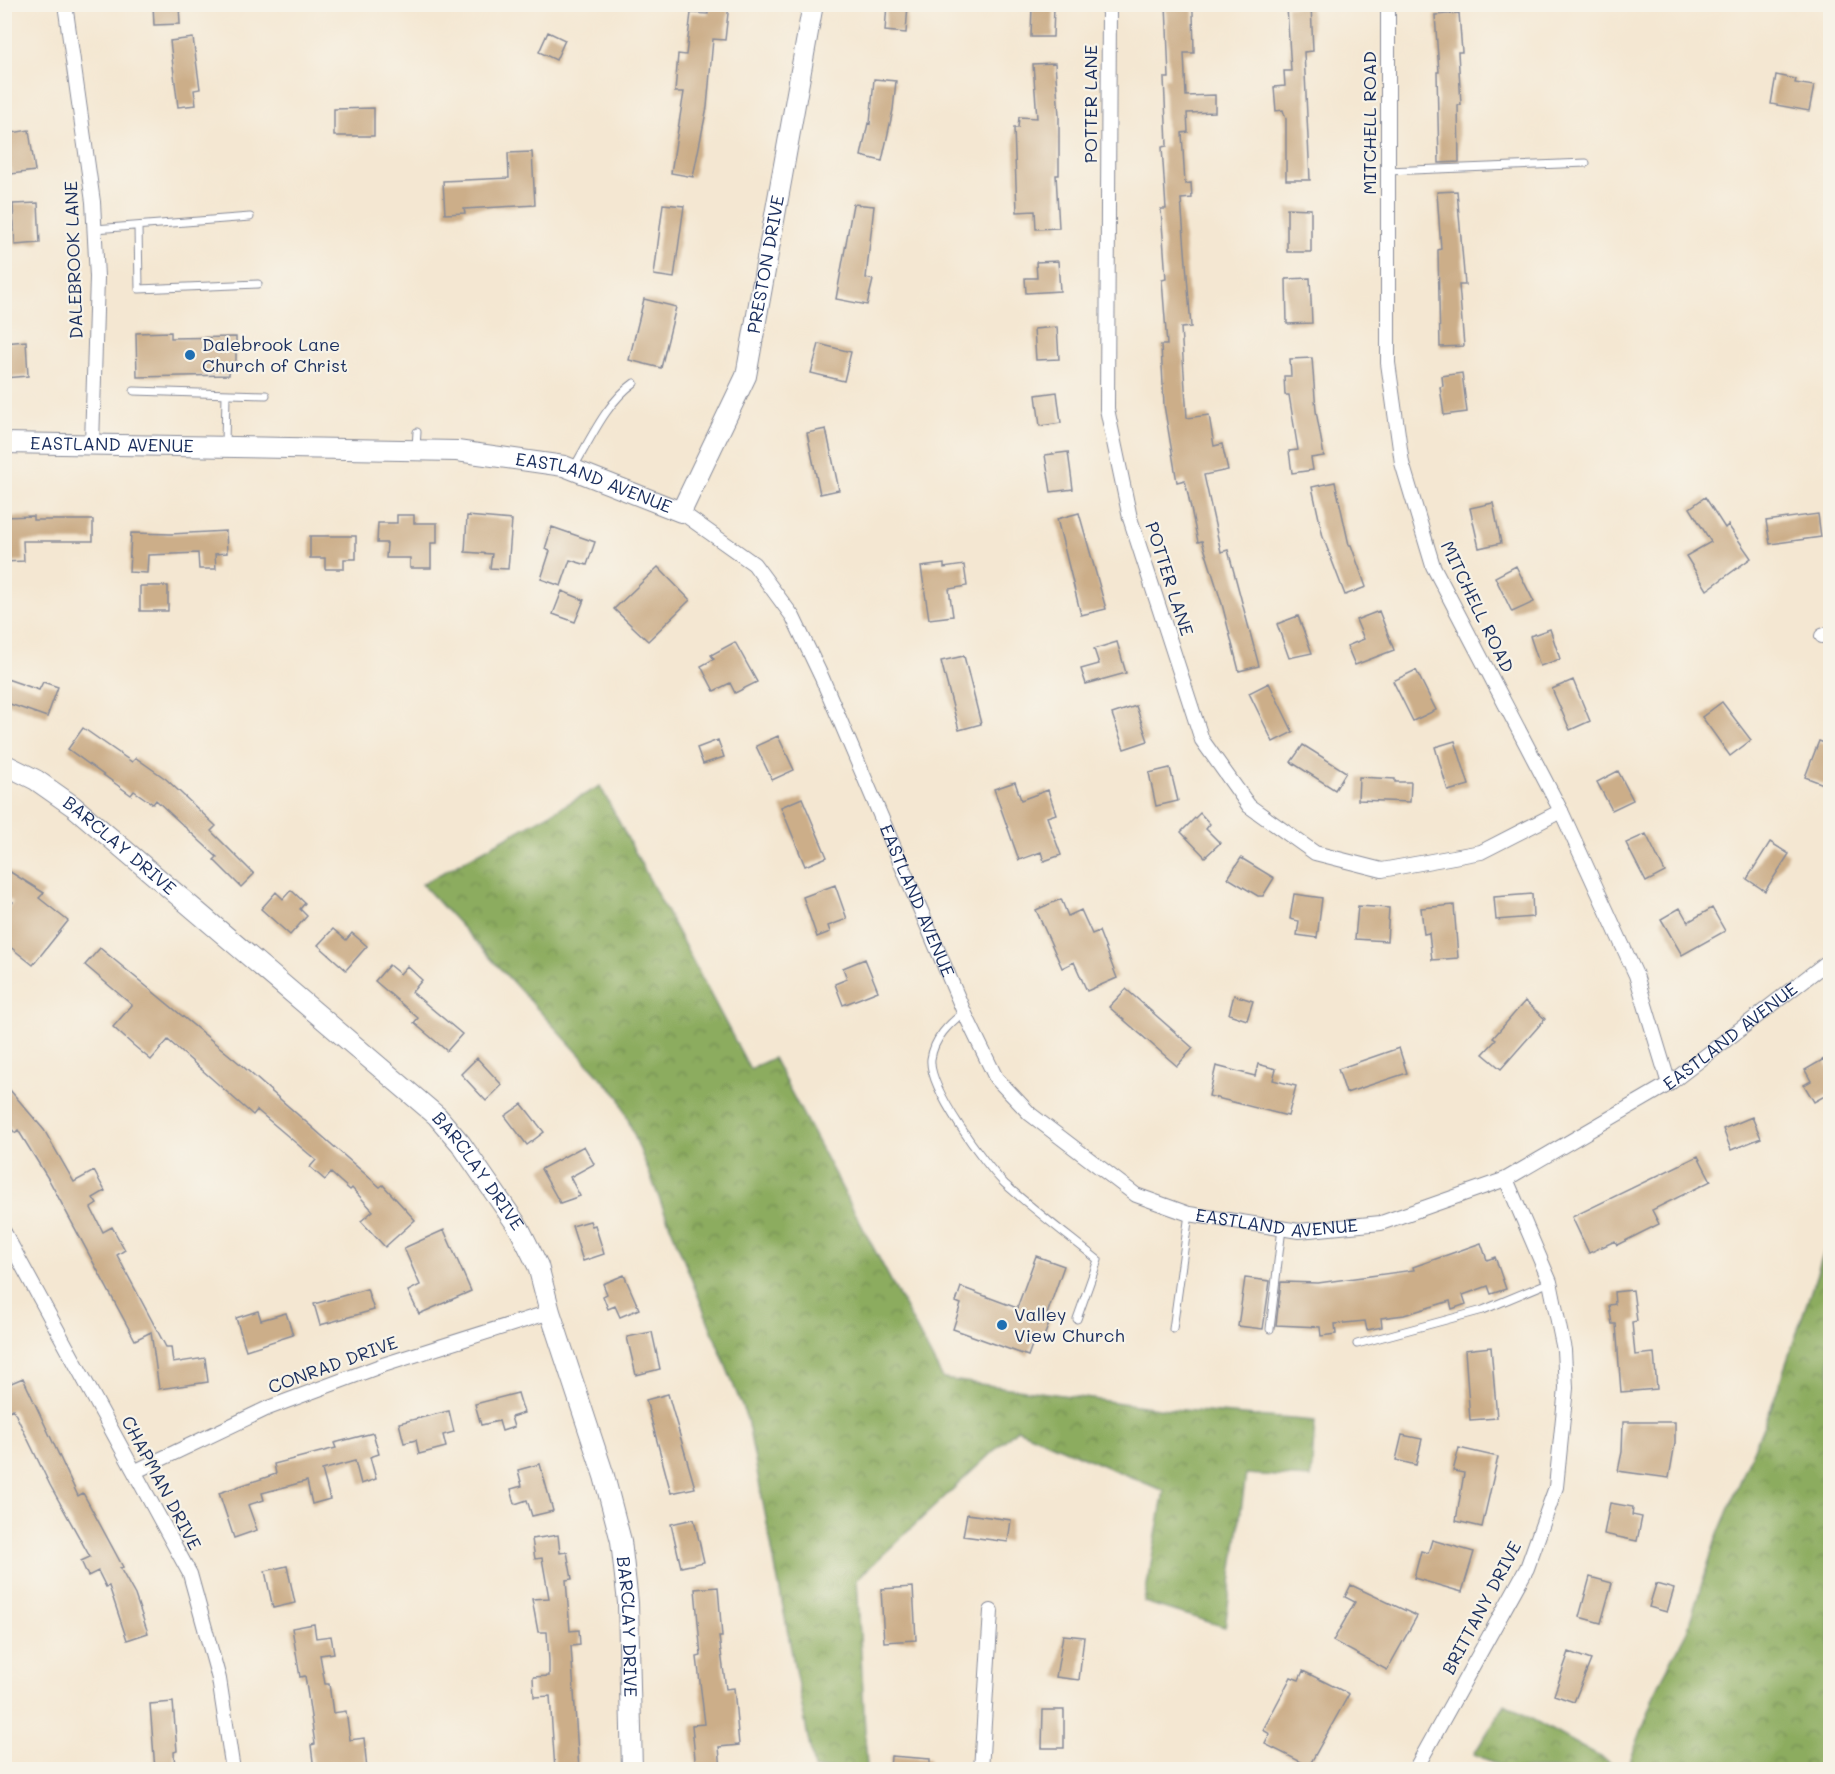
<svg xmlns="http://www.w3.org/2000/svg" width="1835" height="1774" font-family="Mali,sans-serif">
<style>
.forest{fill:url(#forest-crowns);stroke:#546e5e;stroke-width:1.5}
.building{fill:#ccae89}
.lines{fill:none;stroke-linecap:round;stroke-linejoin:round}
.lane-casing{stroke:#888b98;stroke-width:9}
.street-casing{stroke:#888b98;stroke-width:16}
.secondary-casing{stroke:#888b98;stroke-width:22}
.lane{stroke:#fff;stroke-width:7}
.street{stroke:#fff;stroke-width:14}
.secondary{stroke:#fff;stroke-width:20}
.poi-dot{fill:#1f6fb2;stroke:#f7f3e8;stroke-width:2}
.labels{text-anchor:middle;stroke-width:4.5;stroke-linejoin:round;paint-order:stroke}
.street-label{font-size:18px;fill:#1b2f5e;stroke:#f7f3e8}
.poi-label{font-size:18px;fill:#1b2f5e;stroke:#f7f3e8;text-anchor:start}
</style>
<defs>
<pattern id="forest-crowns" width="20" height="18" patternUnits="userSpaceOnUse" patternTransform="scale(1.5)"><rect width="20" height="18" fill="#8cac5f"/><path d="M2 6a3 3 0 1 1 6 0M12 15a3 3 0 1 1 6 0" fill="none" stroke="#728c52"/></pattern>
</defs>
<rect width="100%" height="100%" fill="#f7f3e8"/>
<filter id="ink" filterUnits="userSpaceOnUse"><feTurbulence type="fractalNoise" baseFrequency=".0167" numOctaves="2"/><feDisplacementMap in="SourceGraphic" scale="12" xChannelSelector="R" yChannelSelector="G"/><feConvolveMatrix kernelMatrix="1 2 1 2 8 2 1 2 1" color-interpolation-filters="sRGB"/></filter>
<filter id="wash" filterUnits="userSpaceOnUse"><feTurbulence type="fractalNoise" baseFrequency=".008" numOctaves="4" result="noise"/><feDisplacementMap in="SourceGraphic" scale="24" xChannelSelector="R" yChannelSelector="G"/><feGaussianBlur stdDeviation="1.35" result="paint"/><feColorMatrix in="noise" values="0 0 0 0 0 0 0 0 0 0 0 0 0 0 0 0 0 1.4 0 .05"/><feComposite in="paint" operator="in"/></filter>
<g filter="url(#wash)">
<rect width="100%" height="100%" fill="#f4e7d2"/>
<path class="forest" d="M600,786l150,283 23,-11 170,321 215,29 157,13 -4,57 -65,-4 -21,153 -81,-25 20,-111 -147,-62 -160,150 10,190h-53l-67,-350 -128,-322 -197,-213z
M1830,1235v534h-203l33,-87 27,-51 29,-92 55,-131z
M1505,1704l116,65h-113l-34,-15z"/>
<g id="blocks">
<path class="building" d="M153,4h26l1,20 -26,1z
M709,4h20l-4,36 -12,-1 -6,68 -14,70 -22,-4 13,-81h-9l3,-38 8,1 5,-42 17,1z
M887,4h21l-2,29 -21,-2z
M1166,4h25l2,8 1,41h-10l2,43 29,-1v17l-28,1 1,19 -6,1 3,51 6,-1 1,15 -11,1 10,128 -10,1 6,90 22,-3 5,31 8,-2 6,26 -24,5 17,77 7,-2 31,116 -20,5 -17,-67 -20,-63 -4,1 -13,-62 -8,2 -13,-77 -3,-60h6l-5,-65 4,-1 -5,-70h5l-4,-62 5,-1 -3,-68h5z
M1032,5l22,1 -1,31h-22z
M1311,5l2,46 -9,1 6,128h-24v-61l-3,-9 -7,1 -2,-24 11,-1 -1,-15h7l-4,-64z
M1459,13l3,39h-4l3,53h-3l1,57 -20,1 -2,-91h2l-4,-57z
M548,32l17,8 -9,20 -17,-8z
M193,38l7,51 -6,1 2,15 -18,2 -8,-66z
M1055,63l4,52v60h-3l3,53 -23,1 -1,-18 -18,1 -3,-84h4l1,-11 18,1 -4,-54z
M1776,75l20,4 -1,4 19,3 -5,25 -38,-7z
M874,79l22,2 -3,29 -11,51 -21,-5 7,-33 2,1z
M374,108v28h-40v-27z
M29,130l6,41 -24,3 -5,-40z
M532,152l3,53 -71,4 1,4 -20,1 -2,-33 66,-3 -1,-25z
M1457,191l8,94h-6l5,61 -24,1 -2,-97 3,-1 -4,-57z
M38,203l2,40 -25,2 -2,-41z
M663,204l21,2 -10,72 -20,-3z
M853,204l21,2 -8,72 7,2 -6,25 -31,-6z
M1287,208l24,1v43h-24z
M1058,261l2,30 -34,2 -1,-15h12l-1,-16z
M1310,278l2,45 -25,1 -1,-45z
M644,299l32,8 -15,61 -32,-8z
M1057,327l2,32 -23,1 -2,-31z
M171,332v6l65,-1v32h-7v6l-92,2 -1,-44z
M26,341l2,35 -24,2v-35z
M819,344l32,8 -7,29 -33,-8z
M1312,358l4,53 8,45 -13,2 2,12 -21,3 -3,-22 9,-1 -9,-55h-4l-1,-19h7l-1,-17z
M1462,373l5,39 -23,3 -4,-28 3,-1 -1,-10z
M1057,392l4,31 -21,3 -4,-31z
M826,429l13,61 -19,4 -13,-61z
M1068,452l5,37 -22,3 -6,-37z
M1335,482l14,63h2l15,42 -21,8 -22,-58 -11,-50z
M1705,497l20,31 3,-3 23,33 -44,32 -21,-34 25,-14 -21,-34z
M1493,503l8,40 -22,5 -9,-40z
M1079,513l27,96 -25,6 -24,-96z
M1818,514l3,23 -51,7 -4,-23z
M397,515h17v8h23v20h-6v25h-21v-10h-24l1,-15h-10l1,-20h19z
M33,516v4h60v21h-70l1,20 -20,1v-45z
M467,516l45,4 -4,49 -18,-1 2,-14 -27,-2z
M552,527l43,15 -8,23 -17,-5 -9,26 -20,-7 9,-28 -5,-2z
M226,531l1,22 -12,1 1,15h-17l-1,-16 -50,2 -1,18 -18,-1 2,-39 40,1z
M310,536h46v23h-12v10h-19v-11h-15z
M944,564v4l20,-3 3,21 -18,3 4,27 -24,3 -8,-52z
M1516,566l18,36 -22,10 -17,-35z
M658,567l32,33 -42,41 -34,-32z
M140,586h28v25h-28z
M562,591l22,9 -9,22 -22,-8z
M1379,611l15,39 -39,15 -8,-19 17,-7 -8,-19z
M1298,616l14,37 -23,5 -12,-34z
M1550,629l10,30 -20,7 -10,-30z
M735,642l22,40 -22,11 -5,-10 -16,8 -13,-25 13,-7 -3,-4z
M1117,642l9,31 -40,11 -5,-15 18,-5 -5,-15z
M964,656l17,68 -22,6 -18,-69z
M1416,670l20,40 -23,11 -20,-40z
M4,678l35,12 4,-8 15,5 -11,30 -43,-15z
M1573,680l17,41 -20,9 -18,-41z
M1269,683l24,49 -20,10 -24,-49z
M1722,702l29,38 -21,16 -28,-39z
M1136,706l12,35 -24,8 -12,-35z
M83,728l49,34 4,-4 30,21 50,47 -5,5 43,43 -13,13 -27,-27 3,-3 -61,-57 -3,4 -19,-13 -3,4 -63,-46z
M778,736l16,34 -22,10 -16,-34z
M718,740l6,17 -21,7 -6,-16z
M1455,741l14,44 -21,6 -13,-44z
M1819,741l11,4v29l-4,11 -21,-8z
M1303,745l43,27 -11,18 -44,-28z
M1170,768l8,33 -22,5 -7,-33z
M1618,771l15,29 -21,10 -15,-28z
M1359,777l36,2v3h16l-1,20 -52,-2z
M1015,782l6,18 27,-10 8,24 -9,3 14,38 -17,6 -3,-9 -22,8 -25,-71z
M802,798l25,59 -22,9 -24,-59z
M1200,813l10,11 -4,5 14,14 -15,14 -24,-25z
M1646,834l19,38 -19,10 -20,-39z
M1770,842l19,12 -24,37 -18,-12z
M1241,858l33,20 -11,18h-5l-30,-18z
M4,868l40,25 -5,5 29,23 -35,44 -29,-23v-27l9,-13 -9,-5z
M835,885l12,34 -19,7 2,6 -13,5 -14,-40z
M291,890l14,13 -5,6 7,7 -17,19 -29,-26 15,-17 7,7z
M1294,894l28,4 -5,40 -20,-3 2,-14 -9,-2z
M1532,894l1,23 -37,3 -2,-23z
M1061,899l7,17 13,-6 11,24 7,-3 18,47 -30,13 -13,-29 -12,6 -26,-58z
M1454,905l4,53 -26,2 -3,-27 -5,1 -3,-26z
M1358,906l31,2 -2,33 -32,-2z
M1680,908l8,14 24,-14 13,23 -43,24 -21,-36z
M333,929l13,11 6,-7 15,13 -21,24 -28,-25z
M100,948l139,115 141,124 3,-2 32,35 -30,27 -24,-26 12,-10 -21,-23 -2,2 -19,-17 -6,7 -15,-13 6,-7 -59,-50 -4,5 -85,-75 -17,20 -18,-15 -20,-18 19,-22 -47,-40z
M865,959l13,32 -35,14 -8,-21 12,-5 -4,-11z
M389,965l11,9 7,-8 15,14 -10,12 50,42 -15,17 -33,-28 4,-5 -43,-37z
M1126,989l67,59 -16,18 -68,-59z
M1234,995l19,6 -6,19 -18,-6z
M1525,1001l20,18 -44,50 -18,-15 13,-14 -3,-2z
M1399,1048l8,25 -61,20 -8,-24z
M477,1058l25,27 -16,16 -25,-27z
M1824,1059l6,11v23l-16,9 -10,-17 7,-4 -6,-11z
M1258,1064l18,5 -3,11 23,6 -8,30 -79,-20 7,-30 39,10z
M4,1083l40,47 30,52 20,-11 11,20 -12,7 4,6 -6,4 12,24 9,-5 13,23 -8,5 49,92h5l2,16 32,-5 3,24 -49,7 -8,-57 -16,8 -86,-160 -31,-50 -3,3 -11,-13z
M522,1104l22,28 -17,13 -22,-29z
M1752,1117l9,21 -30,12 -8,-21z
M584,1146l10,18 -24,13 10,19 -20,7 -19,-34z
M1698,1156l13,25 -59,29 7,14 -42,21 -2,-4 -26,12 -17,-36z
M590,1221l2,5 3,-1 9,29 -21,7 -11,-35z
M444,1230l27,61 -52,23 -11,-23 12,-6 -16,-37z
M1481,1243l6,17 8,-3 11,32 -15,5 -3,-8 -25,9 3,9 -14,5 -2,-8 -46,14 -23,3 1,9 -15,3 -2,-9 -30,3 1,10 -15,2 -1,-9 -44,-2 5,-43 37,1 96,-13 -1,-3z
M1036,1256l28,10 -19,54 5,1 -7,18 -8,-2 -7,19 -75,-27 8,-25 -5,-2 5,-15 56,21z
M624,1275l15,34 -19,8 -5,-11 -7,3 -5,-13 4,-2 -4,-10z
M1245,1278l25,3 -7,48 -25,-3z
M367,1289l7,21 -54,15 -6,-21z
M1633,1290l4,31 -5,1 3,33 19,-2 3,36 -36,3 -5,-68h-4l-3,-19 6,-1 -1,-12z
M258,1311l3,9 25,-7 7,22 -47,15 -10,-32z
M652,1332l8,37 -24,6 -9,-38z
M1491,1347l6,71 -27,2 -5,-70z
M23,1378l55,118 5,-3 40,74 -3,1 15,27 13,38 -21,7 -18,-54 -3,1 -8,-16 -10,5 -7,-15 9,-4 -40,-72 -37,-76 -9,4v-27z
M518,1393l6,20 -13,4 3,10 -12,4 -3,-10 -18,4 -6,-21z
M668,1394l27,94 -24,5 -25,-93z
M449,1411l5,21 -11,3 3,12 -27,7 -3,-14 -12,3 -5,-20z
M1623,1422h52v21l-6,35 -51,-7 4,-19z
M373,1433l6,21 -9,3 6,22 -15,5 -6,-23 -33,9 8,29 -18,5 -5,-23 -45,12 2,7 -16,5 9,25 -23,8 -15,-45 57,-19 -2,-10 62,-16 -2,-5z
M1402,1435l20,4 -6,26 -20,-5z
M1459,1448l39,9 -16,70 -26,-6 8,-48 -11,-2z
M540,1464l13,47 -21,5 -5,-16 -12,4 -4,-15 11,-3 -4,-16z
M1610,1503l23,4 -1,8 10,2 -5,24 -33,-7z
M967,1514l44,6 -3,22 -45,-6z
M694,1519l10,43 -23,5 -10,-43z
M558,1535l2,18 7,-1 5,27 -6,1 4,51 9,-1 1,15 -9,1 8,124h-24l-5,-74 -16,1 -1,-20 16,-1v-15l-2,-29h-9l-6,-33 17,-1 -7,-40 -7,1 -3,-20z
M1432,1540l42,12 -12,40 -48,-14 7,-27 7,2z
M287,1566l8,37 -22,5 -8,-37z
M1590,1577l22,6 -11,40 -22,-6z
M1656,1584l18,5 -7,23 -18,-5z
M1351,1585l66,31 -30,54 -54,-29 22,-39 -10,-5z
M718,1587l4,50h-3l7,52 8,-1 5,57 -20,2 2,23h-25l-4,-45 13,-1 -8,-67 4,-1 -6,-67z
M913,1587l3,53 -32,2 -3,-53z
M314,1624l2,14 15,-2 3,17 -14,2 5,29h4l4,29 13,-2 4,29 14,-2 3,32h-53l-3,-25 4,-1 -10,-68 -5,1 -8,-49z
M1063,1635l21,2 -5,43 -23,-3z
M1569,1652l22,8 -17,42 -20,-7z
M1303,1671l46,23 -40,72 -44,-22 5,-10 -7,-4 28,-53 8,3z
M173,1702l4,49 -3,1 1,18h-20l-5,-66z
M1043,1710h21v38h-22z
M891,1756l39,3v11h-40z"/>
</g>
</g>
<g filter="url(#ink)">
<use href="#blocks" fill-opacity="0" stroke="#888b98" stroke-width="1.5"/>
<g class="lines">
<defs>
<path id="lane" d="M1387,171l199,-8
M138,226l1,63 119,-5
M95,229l155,-12
M134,391l132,4
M225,444l1,-50
M416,447l1,-15
M574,467c17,-29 33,-65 60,-84
M964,1012c-15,12 -30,26 -33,47 -3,29 54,106 74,125 30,27 62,51 93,76l-21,59
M1173,1329l16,-115
M1270,1329l12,-101
M1357,1344l126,-34 67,-28"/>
<g id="street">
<path d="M65,4l28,198 4,75 -5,167"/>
<path d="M1109,4l-2,405 23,109 72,222 47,66 66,47 67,17 99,-18 80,-41"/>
<path d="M1388,4v359l14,100 31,103 128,245 75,164 33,109"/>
<path id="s1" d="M681,512l73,52 39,53 29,61 142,334 32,66 34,36 106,81 53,19 110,17 82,-8 125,-44 163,-95 161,-124"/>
<path d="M1822,636l8,-3"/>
<path d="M4,1232l186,342 29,105 14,91"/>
<path d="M136,1471l132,-63 115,-43 167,-53"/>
<path d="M981,1770l10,-159"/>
<path d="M1415,1770l112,-202 29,-81 10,-99 -2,-38 -14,-68 -44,-103"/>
</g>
<g id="secondary">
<path id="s2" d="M4,443l453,8 107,15 117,46 65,-136 67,-372"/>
<path id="s3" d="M4,764l32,16 37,26 364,310 24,28 58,84 19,38 12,46 54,164 17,65 7,62 4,167"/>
</g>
</defs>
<use href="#lane" class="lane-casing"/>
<use href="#street" class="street-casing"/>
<use href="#secondary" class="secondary-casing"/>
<use href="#lane" class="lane"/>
<use href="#street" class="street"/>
<use href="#secondary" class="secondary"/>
</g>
</g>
<g class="poi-dot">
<circle cx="190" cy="355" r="6"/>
<circle cx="1002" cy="1325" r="6"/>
</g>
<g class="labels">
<g class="street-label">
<text transform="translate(1091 104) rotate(-90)" y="6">POTTER LANE</text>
<text transform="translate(1370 123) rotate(-90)" y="6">MITCHELL ROAD</text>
<text transform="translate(74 260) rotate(-92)" y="6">DALEBROOK LANE</text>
<text dy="6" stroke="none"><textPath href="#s2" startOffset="951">PRESTON DRIVE</textPath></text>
<text dy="6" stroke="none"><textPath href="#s2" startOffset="108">EASTLAND AVENUE</textPath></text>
<text dy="6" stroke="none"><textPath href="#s2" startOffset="594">EASTLAND AVENUE</textPath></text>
<text transform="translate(1169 579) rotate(72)" y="6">POTTER LANE</text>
<text transform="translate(1477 607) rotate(64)" y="6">MITCHELL ROAD</text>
<text dy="6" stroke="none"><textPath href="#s3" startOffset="142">BARCLAY DRIVE</textPath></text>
<text dy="6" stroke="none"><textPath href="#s1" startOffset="465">EASTLAND AVENUE</textPath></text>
<text dy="6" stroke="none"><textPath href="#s1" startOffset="1491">EASTLAND AVENUE</textPath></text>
<text dy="6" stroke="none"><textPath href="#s3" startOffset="628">BARCLAY DRIVE</textPath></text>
<text dy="6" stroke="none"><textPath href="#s1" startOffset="987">EASTLAND AVENUE</textPath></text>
<text transform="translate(333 1365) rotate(-20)" y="6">CONRAD DRIVE</text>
<text transform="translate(161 1483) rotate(62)" y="6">CHAPMAN DRIVE</text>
<text transform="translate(1482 1608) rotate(-62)" y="6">BRITTANY DRIVE</text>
<text dy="6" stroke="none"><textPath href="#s3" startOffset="1114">BARCLAY DRIVE</textPath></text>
</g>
<g class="poi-label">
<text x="202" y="351">Dalebrook Lane<tspan x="202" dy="21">Church of Christ</tspan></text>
<text x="1014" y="1321">Valley<tspan x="1014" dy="21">View Church</tspan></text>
</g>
</g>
<rect width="1835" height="1774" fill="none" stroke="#f7f3e8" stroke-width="24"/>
</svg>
